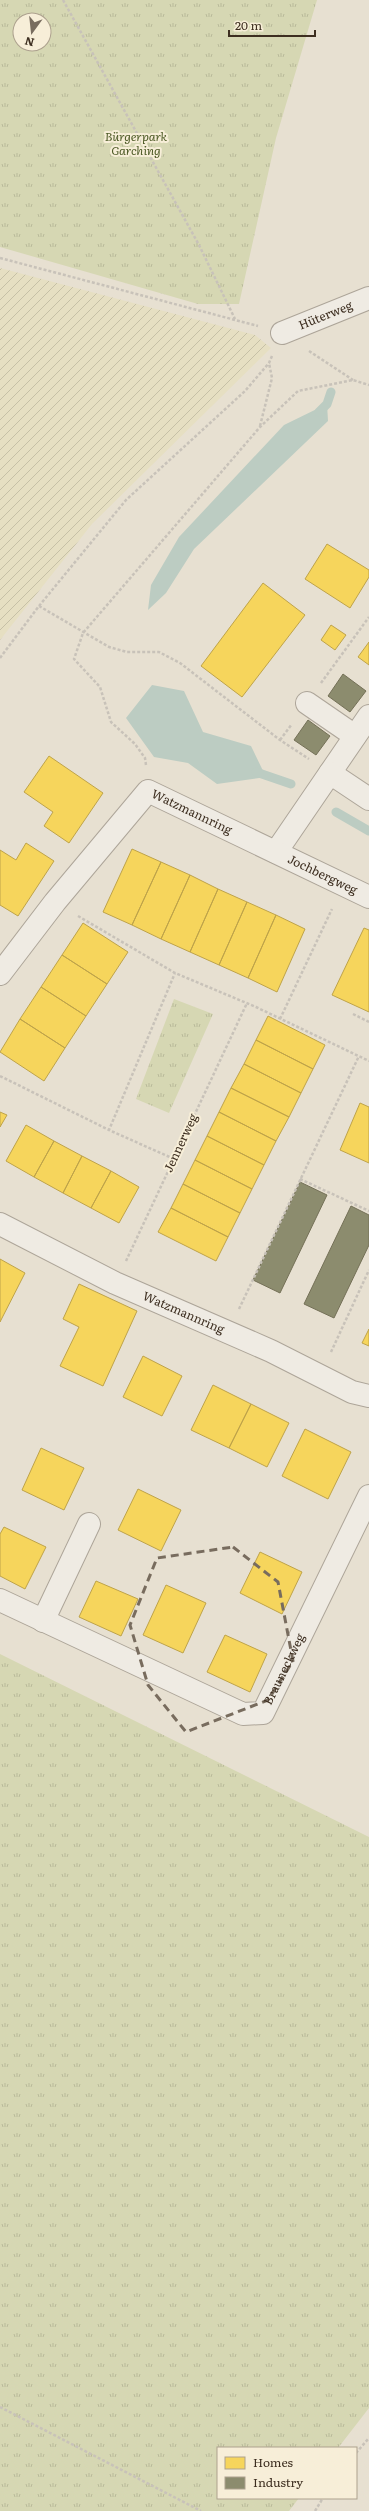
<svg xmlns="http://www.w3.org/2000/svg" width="369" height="2511" font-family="Literata,serif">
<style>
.farmland{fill:url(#farmland-furrows)}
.grass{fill:url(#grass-tufts);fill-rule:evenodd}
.water{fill:#bcccc2}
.homes{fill:#f6d55c;stroke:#bea34a}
.industry{fill:#8c8c6e;stroke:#747057}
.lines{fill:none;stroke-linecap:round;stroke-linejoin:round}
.stream{stroke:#bcccc2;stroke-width:9}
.minor-casing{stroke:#ada599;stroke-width:24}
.path{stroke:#c8c2b9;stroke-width:2.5;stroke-dasharray:3 2;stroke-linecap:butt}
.minor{stroke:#efebe3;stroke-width:22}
.marked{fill:none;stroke:#786c5e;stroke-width:3;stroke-dasharray:8 5;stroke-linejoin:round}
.labels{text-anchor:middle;stroke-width:4;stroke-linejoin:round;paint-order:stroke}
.park-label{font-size:12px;font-style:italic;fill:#4d5a26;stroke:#f7eed8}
.street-label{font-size:12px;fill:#3d2e20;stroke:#f7eed8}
</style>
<defs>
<pattern id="farmland-furrows" width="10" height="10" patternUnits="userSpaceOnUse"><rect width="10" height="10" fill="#e6dfc2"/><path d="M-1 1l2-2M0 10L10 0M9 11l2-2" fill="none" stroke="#c6c0a6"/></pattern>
<pattern id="grass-tufts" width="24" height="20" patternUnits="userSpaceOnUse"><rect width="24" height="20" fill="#d6d7b3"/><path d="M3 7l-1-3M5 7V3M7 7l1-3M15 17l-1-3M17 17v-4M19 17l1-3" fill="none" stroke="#b9b99a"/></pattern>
</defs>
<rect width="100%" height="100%" fill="#e7e0d1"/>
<path class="farmland" d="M0,268l255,67 16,13 -179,176 -92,116z"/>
<path class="grass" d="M0,0h317l-41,138 -37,166h-41l-198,-57zM20,20h24v24h-24z
M174,999l39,15 -44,99 -33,-14z
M0,1654l369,183v571l-31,40h-120v50h81l-10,13h-289z"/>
<path class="water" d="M327,404l1,17 -134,128 -28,44 -18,17 3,-25 28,-48 105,-112z
M152,685l32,6 19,41 48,14 15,31 -49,7 -29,-21 -34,-6 -28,-39z"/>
<path class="homes" d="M327,544l42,26v7l-19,31 -45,-29z
M263,583l42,32 -63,82 -41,-31z
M331,625l15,10 -11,15 -14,-10z
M369,642v23l-11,-8z
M49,756l54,37 -34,50 -25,-17 9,-14 -29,-20z
M26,843l28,18 -36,55 -18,-11v-55l16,10z
M132,849l29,13 -29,63 -29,-13z
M161,862l29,13 -29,64 -29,-14z
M190,875l28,14 -28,63 -29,-13z
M218,889l29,13 -28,63 -29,-13z
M247,902l29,13 -28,63 -29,-13z
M276,915l29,14 -28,63 -29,-14z
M83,923l45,29 -21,32 -45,-29z
M364,928l5,2v82l-37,-17z
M62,955l45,29 -21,32 -45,-29z
M41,987l45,29 -21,32 -45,-29z
M268,1016l57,29 -12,24 -57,-29z
M20,1019l45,29 -21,33 -44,-29z
M256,1040l57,29 -12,24 -57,-29z
M244,1064l57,29 -12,24 -58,-29z
M231,1088l58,29 -13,24 -57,-29z
M360,1103l9,4v56l-29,-13z
M0,1112l7,3 -7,12z
M219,1112l57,29 -12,24 -57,-29z
M26,1125l28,16 -20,36 -28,-16z
M207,1136l57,29 -12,24 -57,-29z
M54,1141l28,15 -19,37 -29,-16z
M82,1156l29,15 -20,37 -28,-15z
M195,1160l57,29 -12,24 -57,-29z
M111,1171l28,16 -20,36 -28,-15z
M183,1184l57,29 -12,24 -57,-29z
M171,1208l57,29 -12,24 -58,-29z
M0,1259l25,14 -25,49z
M79,1284l58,27 -34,75 -43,-20 19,-39 -16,-8z
M369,1329v17l-7,-3z
M143,1356l39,20 -20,40 -39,-19z
M213,1385l38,19 -22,44 -38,-18z
M251,1404l38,19 -22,44 -38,-19z
M305,1429l46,23 -23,47 -46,-23z
M41,1448l43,20 -20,42 -42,-20z
M138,1489l43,21 -20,41 -43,-21z
M4,1527l42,20 -21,42 -25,-13v-42z
M260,1552l42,20 -20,42 -42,-21z
M96,1581l42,18 -17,37 -42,-19z
M166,1585l40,18 -23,50 -40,-18z
M225,1635l42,19 -17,38 -43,-20z"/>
<path class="industry" d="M343,674l23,17 -16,21 -22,-16z
M308,720l22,16 -14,19 -22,-15z
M300,1182l27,13 -47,98 -27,-13z
M351,1206l18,9v30l-35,73 -30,-14z"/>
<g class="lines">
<path class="stream" d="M319,412l8,-8 4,-12
M256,772l35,12
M336,812l33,19"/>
<defs>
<g id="minor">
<path id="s1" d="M282,333l87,-35"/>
<path d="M307,703l48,33"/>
<path d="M330,773l39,-57"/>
<path d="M276,852l54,-79 39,26"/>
<path id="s2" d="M0,974l55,-72 93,-111 221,106"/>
<path id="s3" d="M0,1224l115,59 156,68 81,41 17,4"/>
<path id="s4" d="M0,1600l243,114 20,-1 106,-217"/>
<path d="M43,1621l46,-97"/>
</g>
</defs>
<use href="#minor" class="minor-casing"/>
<path class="path" d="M63,0l136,245 36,74
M0,258l258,68
M309,351l44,29
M260,426l12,-48 -3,-15
M39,606l70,41 18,5h32l21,11 100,77 29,19
M0,658l39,-52 87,-106 119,-109 24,-28 3,-7
M321,683l48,-66
M280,740l12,-16
M146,765l-1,-7 -10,-14 -24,-22 -11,-35 -26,-28 9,-26 177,-206 38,-36 55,-11 16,5
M78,916l97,57 81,34 113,54
M353,1014l16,8
M280,1019l52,-110
M0,1076l109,54
M174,1159l-65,-29 66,-157
M300,1179l69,32
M126,1261l121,-258
M239,1309l120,-253
M331,1352l38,-82
M0,2407l201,104
M356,2453l13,-15
M315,2511l8,-13"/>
<use href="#minor" class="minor"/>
</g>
<path class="marked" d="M233,1547l45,35 15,79 -25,39 -82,32 -38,-47 -18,-60 27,-67z"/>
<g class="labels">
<g class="park-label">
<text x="136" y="141">Bürgerpark<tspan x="136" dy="14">Garching</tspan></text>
</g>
<g class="street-label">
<text dy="4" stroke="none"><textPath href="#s1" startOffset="47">Hüterweg</textPath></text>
<text dy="4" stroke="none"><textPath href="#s2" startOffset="284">Watzmannring</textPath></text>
<text dy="4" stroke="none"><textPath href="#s2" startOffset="429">Jochbergweg</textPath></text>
<text transform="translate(181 1143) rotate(-65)" y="4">Jennerweg</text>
<text dy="4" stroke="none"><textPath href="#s3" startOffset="204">Watzmannring</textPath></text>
<text dy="4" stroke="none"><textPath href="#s4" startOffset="337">Brauneckweg</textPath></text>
</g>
</g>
<rect x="217" y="2447" width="140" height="52" fill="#f7eed8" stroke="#ada18e"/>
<rect x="225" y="2457" width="20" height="12" fill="#f6d55c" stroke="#ada18e"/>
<text x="253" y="2467" font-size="12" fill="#3d2e20">Homes</text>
<rect x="225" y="2477" width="20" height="12" fill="#8c8c6e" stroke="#ada18e"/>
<text x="253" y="2487" font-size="12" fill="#3d2e20">Industry</text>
<g transform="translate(32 32) rotate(195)"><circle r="19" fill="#f7eed8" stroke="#ada18e"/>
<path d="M0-3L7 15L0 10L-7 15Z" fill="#786c5e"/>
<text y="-6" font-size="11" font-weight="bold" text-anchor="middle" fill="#3d2e20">N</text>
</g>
<path d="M229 30v6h86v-6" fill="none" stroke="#3d2e20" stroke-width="2"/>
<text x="235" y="30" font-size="12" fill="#3d2e20" stroke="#f7eed8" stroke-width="3" paint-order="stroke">20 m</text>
</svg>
